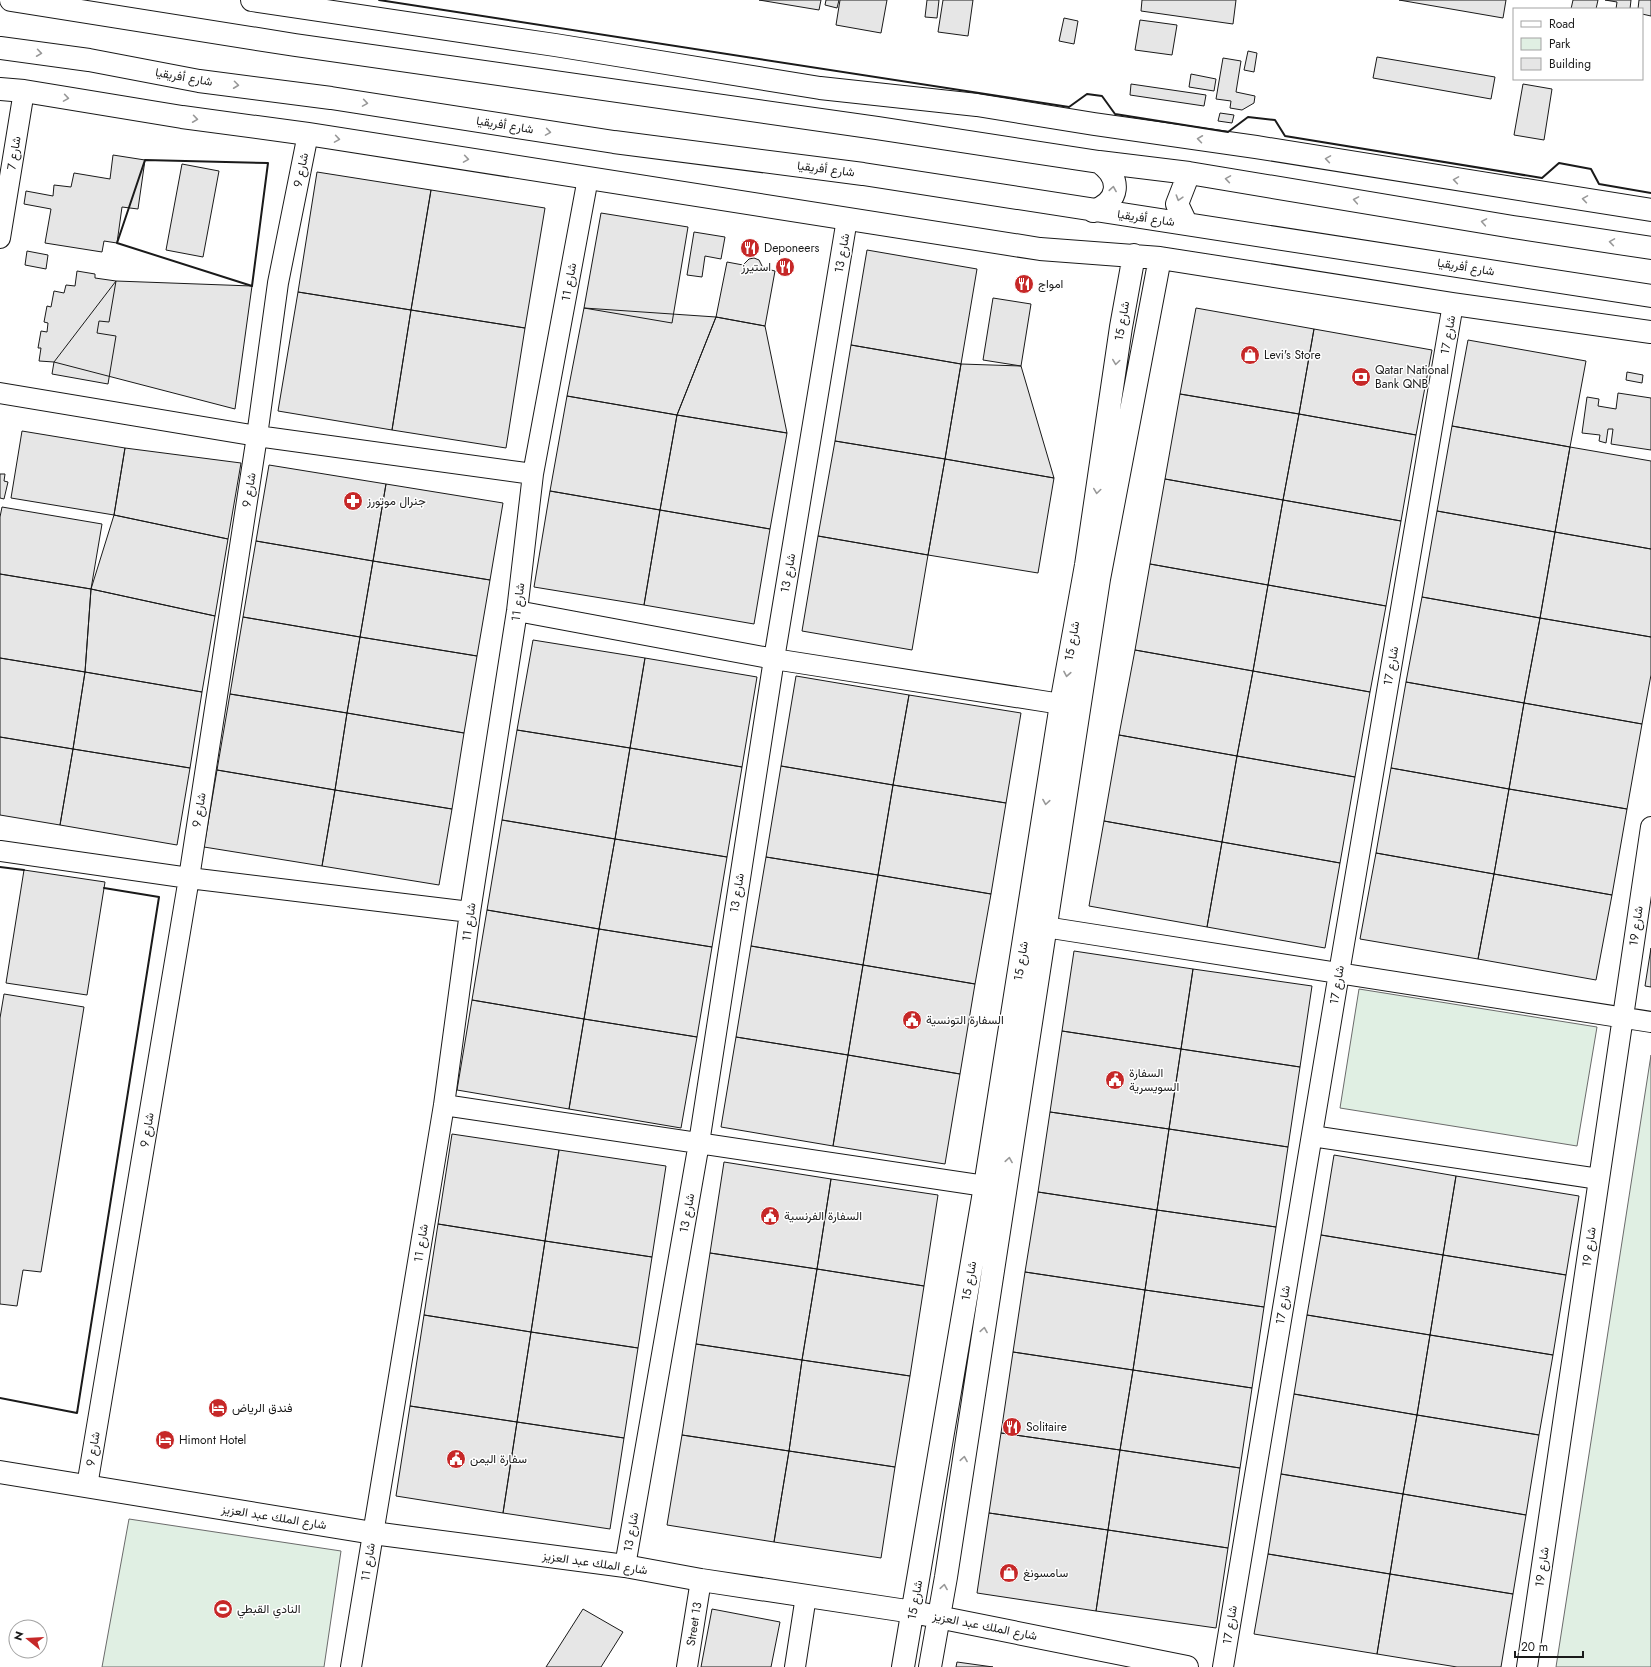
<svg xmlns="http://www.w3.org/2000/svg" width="1651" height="1667" font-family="Jost,Vazirmatn,sans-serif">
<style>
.green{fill:#e0efe3;stroke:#6a6a6a}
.building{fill:#e6e6e6;stroke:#1a1a1a}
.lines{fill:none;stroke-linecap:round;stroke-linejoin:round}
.minor-casing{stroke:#1a1a1a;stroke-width:22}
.tertiary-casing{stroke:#1a1a1a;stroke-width:24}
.trunk-casing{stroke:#1a1a1a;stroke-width:24}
.minor{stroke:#fff;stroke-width:20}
.tertiary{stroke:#fff;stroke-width:22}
.trunk{stroke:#fff;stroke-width:22}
.wall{stroke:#1a1a1a;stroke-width:2}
.oneway{stroke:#989898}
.labels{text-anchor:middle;stroke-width:3;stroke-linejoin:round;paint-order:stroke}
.street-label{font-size:12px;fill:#1a1a1a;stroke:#fff}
.poi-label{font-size:12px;fill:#1a1a1a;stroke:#fff;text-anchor:start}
</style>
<rect width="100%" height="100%" fill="#fff"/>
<path class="green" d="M1359,989l238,38 -20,119 -237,-38z
M1651,1055v612h-95z
M129,1519l212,32 -17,116h-222z"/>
<path class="building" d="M759,0h62l-2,10z
M826,0h13l-2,8 -12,-3z
M840,0h47l-6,33 -45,-8z
M927,0h12l-2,18 -12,-1z
M943,0h30l-5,36 -30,-4z
M1142,0h94l-3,24 -92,-13z
M1399,0h107l-3,18z
M1573,0h25l-2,9h-25z
M1605,0h26l-1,9h-14l1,-7z
M1639,0h12v16l-9,-2v-5h-4z
M1064,18l14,3 -4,23 -15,-3z
M1140,20l37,5 -5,30 -37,-5z
M1248,51l9,2 -3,19 -10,-2z
M1377,57l118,20 -4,22 -118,-21z
M1223,58l18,3 -5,31 19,4 -1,7 -12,7 -12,-2 1,-7 -15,-2z
M1191,74l25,5 -2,12 -25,-4z
M1131,84l75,11 -2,11 -74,-11z
M1523,84l29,5 -8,51 -30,-5z
M1220,113l14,2 -2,8 -14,-2z
M113,155l32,5 -7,49 -16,-2 -5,36 -13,-2 -2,11 -57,-9 6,-34 -27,-5 2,-13 27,5 1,-11 17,2 3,-14 36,6z
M182,164l37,7 -16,86 -37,-7z
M317,172l114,18 -20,120 -113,-18z
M431,190l114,18 -20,120 -114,-18z
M601,213l87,14 -16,96 -88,-15z
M694,232l31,5 -4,22 -16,-3 -3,21 -15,-2z
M867,250l110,19 -16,95 -110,-19z
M27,251l21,4 -2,14 -21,-4z
M754,258l5,2 4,8 12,3 -10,55 -49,-9 11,-55 16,3 6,-6z
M77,271l18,3v4l21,3 -7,41 -10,-1 -2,12 19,3 -8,48 -56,-10 2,-12 -15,-1 2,-13h-3l3,-17 6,1 1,-9 -4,-1 3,-16 4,1 3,-16 10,2 2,-8 9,1z
M116,281l136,5 -17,123 -181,-47z
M298,292l113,18 -19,120 -114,-19z
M993,298l38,6 -10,62 -38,-6z
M584,308l132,9 -39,98 -110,-19z
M1196,308l118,21 -15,85 -119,-20z
M411,310l114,18 -19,120 -114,-18z
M716,317l49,9 22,107 -110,-18z
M1314,329l118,21 -16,85 -117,-21z
M1468,340l118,21 -16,86 -118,-21z
M851,345l110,19 -16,95 -110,-18z
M961,364l60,2 33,112 -109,-19z
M1627,372l16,3 -1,8 -16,-3z
M1618,393l33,5v52l-40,-6 2,-15h-5l-2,14 -7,-2 1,-6 -18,-2 5,-36 12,2 -1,7 18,3z
M1180,394l119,20 -16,86 -118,-21z
M567,396l110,19 -17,95 -110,-19z
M1299,414l117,21 -15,86 -118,-21z
M677,415l110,18 -17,96 -110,-19z
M1452,426l118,21 -15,85 -118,-21z
M22,431l103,17 -11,67 -103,-17z
M835,441l110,18 -17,96 -110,-19z
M1570,447l81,14v88l-96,-17z
M125,448l116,15 -13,76 -114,-24z
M945,459l109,19 -16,95 -110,-18z
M269,465l117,19 -13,77 -117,-20z
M0,474h5l-1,7 4,1 -4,17 -4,-1z
M1165,479l118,21 -15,85 -118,-21z
M386,484l117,19 -13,77 -117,-19z
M550,491l110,19 -16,95 -110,-18z
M1283,500l118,21 -15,85 -118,-21z
M2,507l100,17 -11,65 -91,-15v-57z
M660,510l110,19 -16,95 -110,-19z
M1437,511l118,21 -15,86 -118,-21z
M114,515l114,24 -13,77 -124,-27z
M1555,532l96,17v88l-111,-19z
M818,536l110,19 -16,95 -110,-19z
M256,541l117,20 -13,76 -117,-20z
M373,561l117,19 -13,76 -117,-19z
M1150,564l118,21 -15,86 -118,-21z
M0,574l91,15 -6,83 -85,-14z
M1268,585l118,21 -16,86 -117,-21z
M91,589l124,27 -13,76 -117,-20z
M1422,597l118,21 -16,85 -118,-21z
M243,617l117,20 -13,76 -117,-19z
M1540,618l111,19v38l-9,49 -118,-21z
M360,637l117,19 -13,77 -117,-20z
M533,640l112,18 -15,90 -113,-18z
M1135,650l118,21 -16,85 -118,-21z
M0,658l85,14 -12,77 -73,-12z
M645,658l112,19 -15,90 -112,-19z
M1253,671l117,21 -15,85 -118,-21z
M85,672l117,20 -12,76 -117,-19z
M796,676l113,19 -16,90 -112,-19z
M1406,682l118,21 -15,86 -118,-21z
M230,694l117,19 -12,77 -118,-20z
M909,695l112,18 -15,90 -113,-18z
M1524,703l118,21 -15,85 -118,-20z
M347,713l117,20 -12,76 -117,-19z
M517,730l113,18 -15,91 -113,-19z
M1119,735l118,21 -15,86 -118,-21z
M0,737l73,12 -13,76 -60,-10z
M630,748l112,19 -15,90 -112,-18z
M73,749l117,19 -13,77 -117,-20z
M1237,756l118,21 -15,86 -118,-21z
M781,766l112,19 -15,90 -112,-18z
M1391,768l118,21 -15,85 -118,-21z
M217,770l118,20 -13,76 -118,-19z
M893,785l113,18 -15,91 -113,-19z
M1509,789l118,20 -15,86 -118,-21z
M335,790l117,19 -13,76 -117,-19z
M502,820l113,19 -16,90 -112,-19z
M1104,821l118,21 -15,85 -118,-21z
M615,839l112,18 -15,90 -113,-18z
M1222,842l118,21 -15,85 -118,-21z
M1376,853l118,21 -16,85 -118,-20z
M766,857l112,18 -15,90 -112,-19z
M24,870l81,12 -18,113 -81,-12z
M1494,874l118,21 -16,85 -118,-21z
M878,875l113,19 -16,90 -112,-19z
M487,910l112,19 -15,90 -112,-19z
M599,929l113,18 -15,90 -113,-18z
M751,946l112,19 -15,90 -112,-18z
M1651,948v39l-6,-1z
M1074,951l119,18 -12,80 -119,-18z
M863,965l112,19 -15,90 -112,-19z
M1193,969l119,17 -12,81 -119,-18z
M4,994l80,13 -43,265 -18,-2 -6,36 -17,-2v-286z
M472,1000l112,19 -15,90 -112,-19z
M584,1019l113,18 -16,91 -112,-19z
M1062,1031l119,18 -12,80 -119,-17z
M736,1037l112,18 -15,91 -112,-19z
M1181,1049l119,18 -12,80 -119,-18z
M848,1055l112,19 -15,90 -112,-18z
M1050,1112l119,17 -12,81 -119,-18z
M1169,1129l119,18 -12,80 -119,-17z
M452,1134l107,16 -14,91 -107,-17z
M559,1150l107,16 -14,91 -107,-16z
M1334,1155l122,21 -13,79 -122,-20z
M724,1162l107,17 -14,90 -107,-16z
M1456,1176l123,20 -13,79 -123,-20z
M831,1179l107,16 -14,91 -107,-17z
M1038,1192l119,18 -12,80 -120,-18z
M1157,1210l119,17 -12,80 -119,-17z
M438,1224l107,17 -14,91 -107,-17z
M1321,1235l122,20 -13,80 -123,-20z
M545,1241l107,16 -14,91 -107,-16z
M710,1253l107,16 -15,91 -106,-16z
M1443,1255l123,20 -13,80 -123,-20z
M817,1269l107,17 -14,90 -108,-16z
M1025,1272l120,18 -12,80 -120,-18z
M1145,1290l119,17 -12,81 -119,-18z
M424,1315l107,17 -14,90 -107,-16z
M1307,1315l123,20 -13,80 -123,-21z
M531,1332l107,16 -14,90 -107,-16z
M1430,1335l123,20 -14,80 -122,-20z
M696,1344l106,16 -13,91 -107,-16z
M1013,1352l120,18 -13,80 -119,-17z
M802,1360l108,16 -15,91 -106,-16z
M1133,1370l119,18 -12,80 -120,-18z
M1294,1394l123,21 -14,79 -122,-20z
M410,1406l107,16 -14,91 -107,-17z
M1417,1415l122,20 -13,80 -123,-21z
M517,1422l107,16 -14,91 -107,-16z
M1001,1433l119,17 -12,80 -119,-17z
M682,1435l107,16 -15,91 -107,-17z
M1120,1450l120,18 -12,80 -120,-18z
M789,1451l106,16 -14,91 -107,-16z
M1281,1474l122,20 -13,80 -122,-20z
M1403,1494l123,21 -13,79 -123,-20z
M989,1513l119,17 -12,81 -119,-18z
M1108,1530l120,18 -12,80 -120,-17z
M1268,1554l122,20 -13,80 -123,-20z
M1390,1574l123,20 -12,73h-44l-80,-13z
M583,1609l40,23 -22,35h-55z
M712,1609l68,13 -9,45h-70z
M957,1662l36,5h-37z"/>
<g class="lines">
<defs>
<path id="minor" d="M0,238l24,-147
M0,393l257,43 276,38
M517,611l257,48 287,45
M0,851l189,27 281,34
M1045,927l606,95
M444,1105l541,81 16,1
M1312,1136l287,43
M87,1486l102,-608 68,-442 21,-153 30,-149
M625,1566l74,-423 75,-484 73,-440
M351,1667l93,-562 26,-193 47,-301 16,-137 55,-296
M687,1667l14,-87
M795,1667l11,-71
M1223,1667l116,-694 114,-669
M1527,1667l124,-840"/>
<path id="tertiary" d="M252,0l303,45 265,43 157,17 117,19 162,23 395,63
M0,89l24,2 158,26 126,17 732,115 120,9 293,46 198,28
M0,1472l373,61 252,33 76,14 212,32 274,55
M903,1667l82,-481 76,-482 25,-139 35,-238 13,-72
M930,1667l16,-90 153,-998 61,-321"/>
<path id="trunk" d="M11,0l284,45 582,83 222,34 90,11 324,54 138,21
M0,48l89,12 110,21 132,17 283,44 249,32 788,122
M1093,211c27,-9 29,-33 6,-49
M1186,223l-9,-19 12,-31"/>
</defs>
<use href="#minor" class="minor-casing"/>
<use href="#tertiary" class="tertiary-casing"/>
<use href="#trunk" class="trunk-casing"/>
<use href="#minor" class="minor"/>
<use href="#tertiary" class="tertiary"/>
<use href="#trunk" class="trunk"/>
<path class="wall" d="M379,0l690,107 18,-13 15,2 13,18 113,18 20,-15 27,3 10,16 257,42 17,-15 32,6 8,15 52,9
M145,160l123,3 -16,123 -135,-43z
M0,867l24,3
M0,1398l77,15 82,-516 -55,-9"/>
</g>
<defs><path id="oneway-chevron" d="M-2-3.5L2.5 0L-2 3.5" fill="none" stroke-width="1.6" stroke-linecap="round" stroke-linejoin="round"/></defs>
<g class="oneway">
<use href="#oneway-chevron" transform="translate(39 53) rotate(8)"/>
<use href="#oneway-chevron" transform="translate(236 85) rotate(7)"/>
<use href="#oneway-chevron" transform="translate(66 98) rotate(9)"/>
<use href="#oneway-chevron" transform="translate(365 103) rotate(9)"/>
<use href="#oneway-chevron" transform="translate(195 119) rotate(8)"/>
<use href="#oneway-chevron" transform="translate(548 132) rotate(9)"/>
<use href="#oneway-chevron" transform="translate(337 139) rotate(9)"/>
<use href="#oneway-chevron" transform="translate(1200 139) rotate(-172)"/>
<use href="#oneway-chevron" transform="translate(466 159) rotate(9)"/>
<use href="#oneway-chevron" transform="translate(1328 159) rotate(-171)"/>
<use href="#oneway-chevron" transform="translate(1228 179) rotate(-171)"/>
<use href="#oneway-chevron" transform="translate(1456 180) rotate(-171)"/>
<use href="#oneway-chevron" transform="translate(1113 189) rotate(-81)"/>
<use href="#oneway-chevron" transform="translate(1179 198) rotate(107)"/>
<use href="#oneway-chevron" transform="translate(1585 199) rotate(-171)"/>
<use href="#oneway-chevron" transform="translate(1356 200) rotate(-170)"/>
<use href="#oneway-chevron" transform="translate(1484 222) rotate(-170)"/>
<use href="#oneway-chevron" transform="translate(1612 242) rotate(-171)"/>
<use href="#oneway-chevron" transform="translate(1116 362) rotate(98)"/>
<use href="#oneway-chevron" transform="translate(1097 491) rotate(98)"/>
<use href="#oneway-chevron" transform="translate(1067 674) rotate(100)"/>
<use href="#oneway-chevron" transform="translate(1046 802) rotate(99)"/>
<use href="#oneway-chevron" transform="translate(1009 1160) rotate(-81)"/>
<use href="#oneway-chevron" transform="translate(984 1330) rotate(-81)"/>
<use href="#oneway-chevron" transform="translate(964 1459) rotate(-81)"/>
<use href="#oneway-chevron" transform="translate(944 1587) rotate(-81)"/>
</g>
<defs>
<symbol id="restaurant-disc" viewBox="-11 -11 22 22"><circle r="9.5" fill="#c62828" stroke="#fff"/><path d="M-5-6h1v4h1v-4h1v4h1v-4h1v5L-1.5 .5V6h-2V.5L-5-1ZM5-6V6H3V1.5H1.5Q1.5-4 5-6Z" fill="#fff"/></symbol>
<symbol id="shop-disc" viewBox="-11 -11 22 22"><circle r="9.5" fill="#c62828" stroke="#fff"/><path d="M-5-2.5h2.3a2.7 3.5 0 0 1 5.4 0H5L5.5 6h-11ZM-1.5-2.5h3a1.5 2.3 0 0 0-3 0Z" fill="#fff"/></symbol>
<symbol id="bank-disc" viewBox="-11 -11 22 22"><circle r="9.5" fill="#c62828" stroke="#fff"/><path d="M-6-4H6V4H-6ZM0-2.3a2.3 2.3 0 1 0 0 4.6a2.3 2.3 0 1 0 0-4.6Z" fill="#fff"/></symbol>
<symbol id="pharmacy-disc" viewBox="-11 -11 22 22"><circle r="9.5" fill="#c62828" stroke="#fff"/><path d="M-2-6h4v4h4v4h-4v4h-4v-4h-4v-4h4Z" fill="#fff"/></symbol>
<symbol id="civic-disc" viewBox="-11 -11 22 22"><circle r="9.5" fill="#c62828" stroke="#fff"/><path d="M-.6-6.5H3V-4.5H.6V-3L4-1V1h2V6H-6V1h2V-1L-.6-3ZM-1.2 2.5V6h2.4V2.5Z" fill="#fff"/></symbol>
<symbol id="hotel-disc" viewBox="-11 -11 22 22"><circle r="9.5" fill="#c62828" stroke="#fff"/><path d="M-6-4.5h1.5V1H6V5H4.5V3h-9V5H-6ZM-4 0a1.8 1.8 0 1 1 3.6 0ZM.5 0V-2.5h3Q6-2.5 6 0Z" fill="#fff"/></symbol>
<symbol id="stadium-disc" viewBox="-11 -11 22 22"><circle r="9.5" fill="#c62828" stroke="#fff"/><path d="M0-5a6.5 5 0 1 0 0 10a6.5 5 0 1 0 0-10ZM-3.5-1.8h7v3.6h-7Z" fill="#fff"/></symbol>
</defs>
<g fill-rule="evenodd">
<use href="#restaurant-disc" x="739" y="237" width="22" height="22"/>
<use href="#restaurant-disc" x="774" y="256" width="22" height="22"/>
<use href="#restaurant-disc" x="1013" y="273" width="22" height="22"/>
<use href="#shop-disc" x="1239" y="344" width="22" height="22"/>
<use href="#bank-disc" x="1350" y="366" width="22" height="22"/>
<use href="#pharmacy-disc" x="342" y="490" width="22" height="22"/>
<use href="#civic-disc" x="901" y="1009" width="22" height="22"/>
<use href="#civic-disc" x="1104" y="1069" width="22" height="22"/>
<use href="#civic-disc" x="759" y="1205" width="22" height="22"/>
<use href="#hotel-disc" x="207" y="1397" width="22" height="22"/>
<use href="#restaurant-disc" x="1001" y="1416" width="22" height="22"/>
<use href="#hotel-disc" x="154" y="1429" width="22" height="22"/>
<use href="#civic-disc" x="445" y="1448" width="22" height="22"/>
<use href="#shop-disc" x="998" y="1562" width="22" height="22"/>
<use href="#stadium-disc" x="212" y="1598" width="22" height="22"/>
</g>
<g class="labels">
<g class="street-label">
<text transform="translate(184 77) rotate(10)" y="4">شارع أفريقيا</text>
<text transform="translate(505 125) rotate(9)" y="4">شارع أفريقيا</text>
<text transform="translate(14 153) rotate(-81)" y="4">شارع 7</text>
<text transform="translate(826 169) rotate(7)" y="4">شارع أفريقيا</text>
<text transform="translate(301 170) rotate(-79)" y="4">شارع 9</text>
<text transform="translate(1146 218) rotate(8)" y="4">شارع أفريقيا</text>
<text transform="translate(842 253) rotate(-80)" y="4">شارع 13</text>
<text transform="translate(1466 267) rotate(9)" y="4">شارع أفريقيا</text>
<text transform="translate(569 282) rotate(-80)" y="4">شارع 11</text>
<text transform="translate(1122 321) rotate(-80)" y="4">شارع 15</text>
<text transform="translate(1448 335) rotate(-80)" y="4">شارع 17</text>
<text transform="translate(249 490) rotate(-81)" y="4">شارع 9</text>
<text transform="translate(788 573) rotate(-80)" y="4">شارع 13</text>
<text transform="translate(518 602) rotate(-83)" y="4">شارع 11</text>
<text transform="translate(1072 641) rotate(-80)" y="4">شارع 15</text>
<text transform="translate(1391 666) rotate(-80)" y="4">شارع 17</text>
<text transform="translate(199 810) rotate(-81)" y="4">شارع 9</text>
<text transform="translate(737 893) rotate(-81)" y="4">شارع 13</text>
<text transform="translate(469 922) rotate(-82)" y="4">شارع 11</text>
<text transform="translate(1636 926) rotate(-82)" y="4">شارع 19</text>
<text transform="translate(1021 961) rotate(-81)" y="4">شارع 15</text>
<text transform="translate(1337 985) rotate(-81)" y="4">شارع 17</text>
<text transform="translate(147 1130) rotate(-81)" y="4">شارع 9</text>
<text transform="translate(687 1213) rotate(-80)" y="4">شارع 13</text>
<text transform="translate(421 1243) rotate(-81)" y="4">شارع 11</text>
<text transform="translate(1589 1247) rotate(-82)" y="4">شارع 19</text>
<text transform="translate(969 1281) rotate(-80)" y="4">شارع 15</text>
<text transform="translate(1283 1305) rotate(-81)" y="4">شارع 17</text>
<text transform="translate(93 1449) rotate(-81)" y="4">شارع 9</text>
<text transform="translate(274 1517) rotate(9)" y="4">شارع الملك عبد العزيز</text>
<text transform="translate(631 1532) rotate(-80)" y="4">شارع 13</text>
<text transform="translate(368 1562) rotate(-81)" y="4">شارع 11</text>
<text transform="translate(595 1563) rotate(8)" y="4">شارع الملك عبد العزيز</text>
<text transform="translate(1542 1567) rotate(-82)" y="4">شارع 19</text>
<text transform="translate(915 1600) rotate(-80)" y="4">شارع 15</text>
<text transform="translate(694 1624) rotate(-81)" y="4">Street 13</text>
<text transform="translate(1230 1625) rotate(-81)" y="4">شارع 17</text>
<text transform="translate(985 1626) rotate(11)" y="4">شارع الملك عبد العزيز</text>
</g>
<g class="poi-label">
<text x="764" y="252">Deponeers</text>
<text x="771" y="271" text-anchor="end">استيرز</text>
<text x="1038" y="288">امواج</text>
<text x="1264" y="359">Levi's Store</text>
<text x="1375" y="374">Qatar National<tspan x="1375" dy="14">Bank QNB</tspan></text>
<text x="367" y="505">جنرال موتورز</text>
<text x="926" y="1024">السفارة التونسية</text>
<text x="1129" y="1077">السفارة<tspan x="1129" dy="14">السويسرية</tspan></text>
<text x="784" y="1220">السفارة الفرنسية</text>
<text x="232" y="1412">فندق الرياض</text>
<text x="1026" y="1431">Solitaire</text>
<text x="179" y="1444">Himont Hotel</text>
<text x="470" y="1463">سفارة اليمن</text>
<text x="1023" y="1577">سامسونغ</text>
<text x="237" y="1613">النادي القبطي</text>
</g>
</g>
<rect x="1513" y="8" width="130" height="72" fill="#ffffff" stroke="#a3a3a3"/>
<rect x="1521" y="21" width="20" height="6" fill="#ffffff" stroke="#a3a3a3"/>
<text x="1549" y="28" font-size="12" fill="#1a1a1a">Road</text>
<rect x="1521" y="38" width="20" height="12" fill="#e0efe3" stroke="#a3a3a3"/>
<text x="1549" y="48" font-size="12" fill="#1a1a1a">Park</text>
<rect x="1521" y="58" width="20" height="12" fill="#e6e6e6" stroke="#a3a3a3"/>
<text x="1549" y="68" font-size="12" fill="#1a1a1a">Building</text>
<g transform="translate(28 1639) rotate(288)"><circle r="19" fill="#ffffff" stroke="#a3a3a3"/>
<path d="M0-3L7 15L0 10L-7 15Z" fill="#c62828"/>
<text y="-6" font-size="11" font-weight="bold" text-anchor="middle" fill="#1a1a1a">N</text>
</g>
<path d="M1515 1651v6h68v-6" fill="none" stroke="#1a1a1a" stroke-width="2"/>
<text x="1521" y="1651" font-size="12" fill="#1a1a1a" stroke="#ffffff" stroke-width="3" paint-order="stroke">20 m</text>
</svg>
